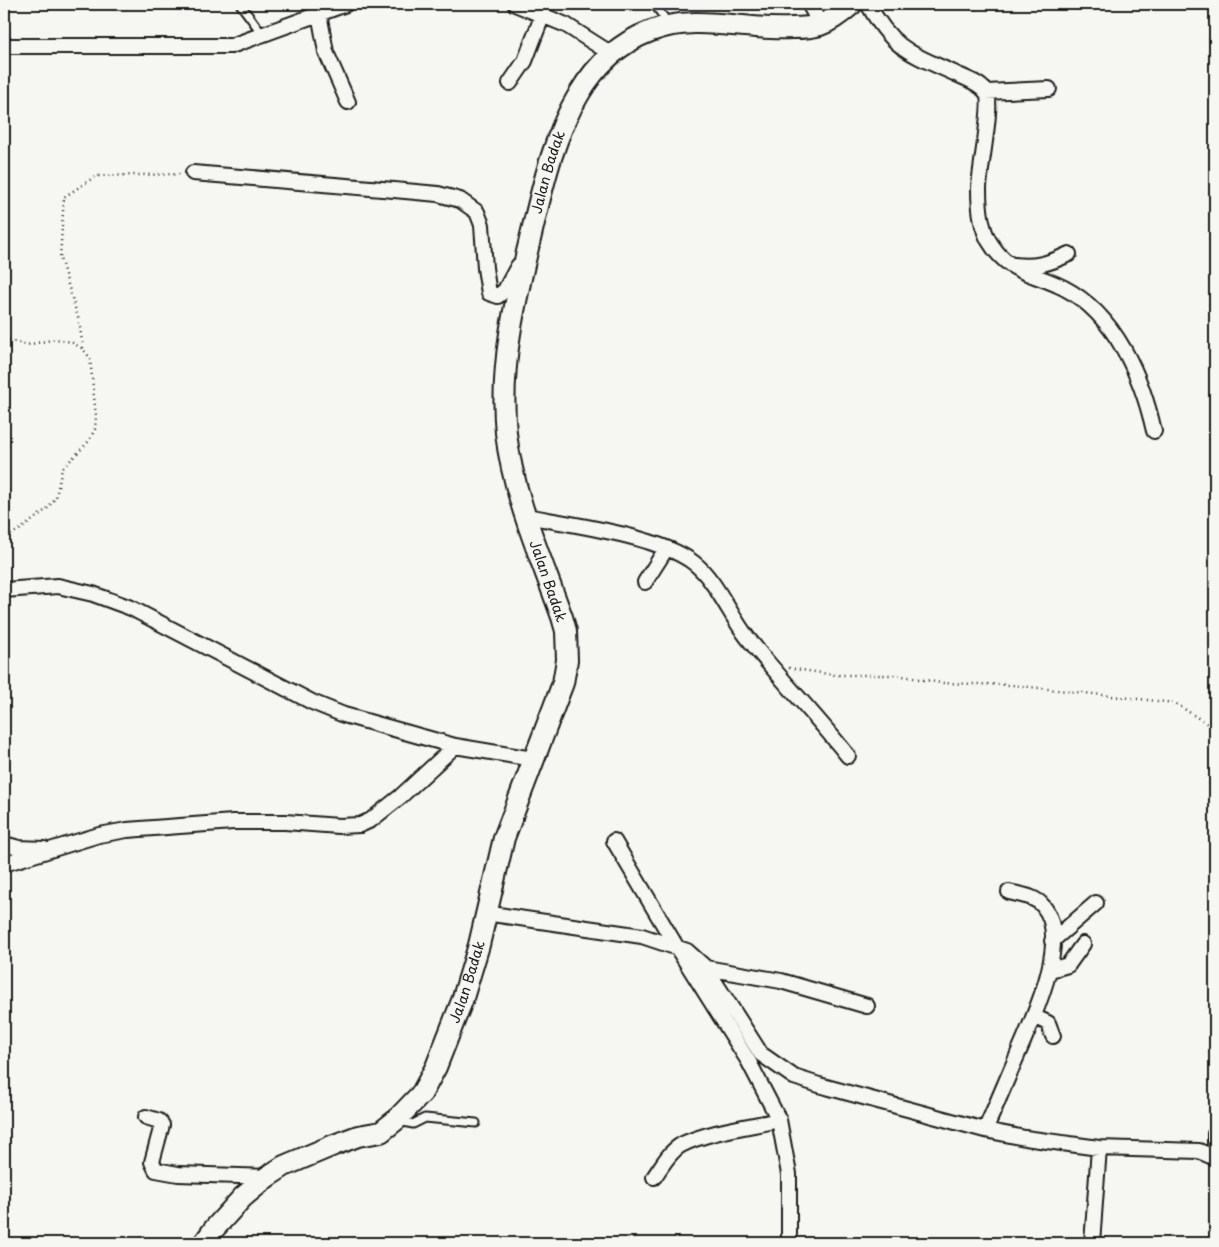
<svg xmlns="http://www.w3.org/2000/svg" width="1219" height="1247" font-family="'Playpen Sans',sans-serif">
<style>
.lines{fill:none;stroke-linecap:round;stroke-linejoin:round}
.lane-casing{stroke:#1c1c1c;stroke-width:11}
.street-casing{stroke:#1c1c1c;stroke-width:18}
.secondary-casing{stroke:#1c1c1c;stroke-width:24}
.path{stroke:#1c1c1c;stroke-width:2.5;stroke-dasharray:1 4;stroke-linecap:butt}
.lane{stroke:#f6f6f2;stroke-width:7}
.street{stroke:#f6f6f2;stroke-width:14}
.secondary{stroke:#f6f6f2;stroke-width:20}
.labels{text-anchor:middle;stroke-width:4;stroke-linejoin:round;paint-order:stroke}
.street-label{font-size:14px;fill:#1c1c1c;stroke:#f6f6f2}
</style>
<rect width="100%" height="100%" fill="#f6f6f2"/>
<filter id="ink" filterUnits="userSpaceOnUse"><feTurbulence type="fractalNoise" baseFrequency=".02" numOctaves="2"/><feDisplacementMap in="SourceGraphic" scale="10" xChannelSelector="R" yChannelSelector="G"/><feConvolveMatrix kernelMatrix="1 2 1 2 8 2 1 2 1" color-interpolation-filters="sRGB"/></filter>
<g filter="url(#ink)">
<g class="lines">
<defs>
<path id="lane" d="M240,4l23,31
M654,4l15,20
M543,14l8,-10
M399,1121l14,3 12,-6 51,5"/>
<path id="street" d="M515,4l51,21 44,28
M809,4l12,21
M868,4c24,44 41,49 86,69 10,5 25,9 32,19 8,10 -7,79 -7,97 0,16 2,38 10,52 20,34 44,31 75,47 52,27 78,90 90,143
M1214,4h1
M319,13l7,39 22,50
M4,46h227l115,-42
M510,83l15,-22 18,-47
M986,92l63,-3
M193,173l201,17 44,4 22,6 17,12 5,13 3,43 4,25 9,3 7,-6 13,-24
M1014,265c21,3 36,-2 55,-11
M526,516c43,8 134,20 168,47 21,16 36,52 53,74 32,41 69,78 101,119
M645,582l21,-33
M4,590l54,-4 35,8 38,14 181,94 32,13 111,31 78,13
M614,841l62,105 73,116 30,58 10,54v69
M4,844l15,4 25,1
M4,864l95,-29 28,-5 106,-8h52l54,4 21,-1 11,-5 29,-23 55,-51
M485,913l157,23 45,15 19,17 55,86 33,23 25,8 166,45 40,8 74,10 100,3 16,7
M1052,941l44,-38
M706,968l75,13 86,25
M1050,970l18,-5 15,-21
M1035,1017l13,6 5,13
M146,1117l13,4 3,4 -10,37 4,8 22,4 89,3
M985,1130c11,-24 21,-49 32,-74 14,-34 55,-116 26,-150 -8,-10 -22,-11 -34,-14
M1215,1134v25
M654,1177c8,-11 15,-25 27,-32 24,-13 71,-19 98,-25
M1092,1243l7,-95"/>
<g id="secondary">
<path id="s1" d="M204,1243l10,-14 29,-32 24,-20 17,-11 50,-21 24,-9 23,-4 15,-12 26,-27 14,-26 26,-66 17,-56 25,-107 59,-155 4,-23 -1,-29 -4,-14c-21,-59 -49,-121 -56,-184 -7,-69 10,-135 26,-202 11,-46 22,-96 47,-137 17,-29 40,-51 72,-63 45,-18 94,0 140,-3 10,0 20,0 29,-3 12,-4 23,-13 32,-21"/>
</g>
</defs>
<use href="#lane" class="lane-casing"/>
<use href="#street" class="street-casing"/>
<use href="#secondary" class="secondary-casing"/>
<path class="path" d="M4,339l23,6 29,-6 15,3 12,7 7,9 6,58 -1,13 -6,12 -27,28 -6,28 -9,12 -26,20 -17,9
M83,348l-4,-27 -19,-63 4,-61 32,-21 85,-2
M789,668l46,7h62l44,8 71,2 163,18 40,26"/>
<use href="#lane" class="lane"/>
<use href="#street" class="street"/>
<use href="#secondary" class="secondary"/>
</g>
</g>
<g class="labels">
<g class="street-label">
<text dy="5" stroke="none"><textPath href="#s1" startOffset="1232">Jalan Badak</textPath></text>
<text transform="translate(548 581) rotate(71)" y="5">Jalan Badak</text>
<text dy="5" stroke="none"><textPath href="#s1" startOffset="392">Jalan Badak</textPath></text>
</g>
</g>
<rect width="1219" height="1247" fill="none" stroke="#f6f6f2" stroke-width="20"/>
<rect x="10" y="10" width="1199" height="1227" fill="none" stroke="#1c1c1c" stroke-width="2" filter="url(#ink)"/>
</svg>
